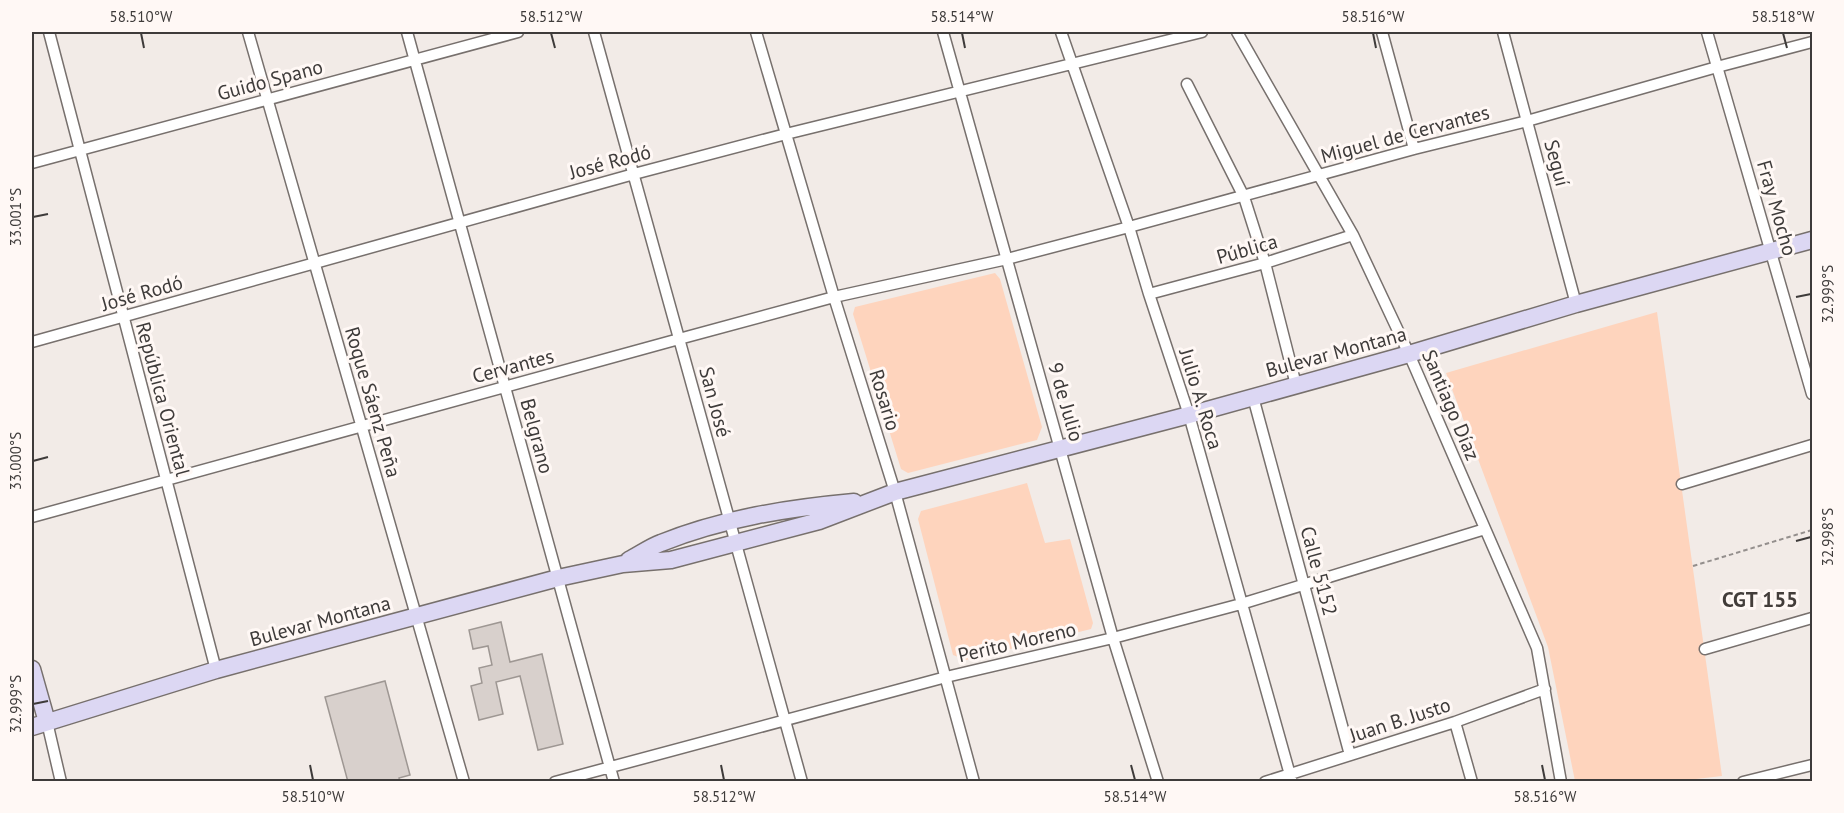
<svg xmlns="http://www.w3.org/2000/svg" width="1844" height="813" font-family="'PT Sans',sans-serif">
<style>
.green{fill:#fed4bd}
.building{fill:#d8d0cc;stroke:#9e9793;stroke-width:1.5}
.lines{fill:none;stroke-linecap:round;stroke-linejoin:round}
.minor-casing{stroke:#77706d;stroke-width:13}
.secondary-casing{stroke:#77706d;stroke-width:19}
.path{stroke:#948f8d;stroke-width:2;stroke-dasharray:4.5 3;stroke-linecap:butt}
.minor{stroke:#fff;stroke-width:10}
.secondary{stroke:#dcd7f3;stroke-width:16}
.ticks{fill:none;stroke:#3e3b3a;stroke-width:2}
.labels{text-anchor:middle;stroke-width:6;stroke-linejoin:round;paint-order:stroke}
.street-label{font-size:20px;fill:#3e3b3a;stroke:#fff8f5}
.neighbourhood-label{font-size:21px;font-weight:bold;fill:#433d3a;stroke:#fff8f5}
.neatline{fill:none;stroke:#3e3b3a;stroke-width:2}
.ticks-label{font-size:15px;text-anchor:middle;fill:#3e3b3a}
</style>
<rect width="100%" height="100%" fill="#f2ebe7"/>
<path class="green" d="M995,273l5,6 42,148 -5,13 -129,33 -7,-4 -48,-155 2,-7z
M1657,312l65,464 -52,6 -95,-1 -27,-134 -102,-274z
M1027,483l18,60 25,-4 23,84 -2,6 -125,31 -13,-5 -35,-136 3,-8z"/>
<path class="building" d="M501,622l9,40 32,-8 21,90 -25,6 -18,-74 -24,6 7,32 -24,6 -8,-34 11,-3 -3,-15 13,-3 -4,-19 -15,3 -4,-19z
M385,681l25,94 -11,3 1,4h-52l-23,-85z"/>
<g class="lines">
<defs>
<path id="minor" d="M49,32l167,638
M248,32l216,750
M407,32l207,750
M594,32l208,750
M756,32l78,265 61,195 79,290
M943,32l170,606 45,144
M1061,32l68,195 20,67 40,121 103,367
M1237,32l116,203 56,119 128,294 24,134
M1382,32l32,117
M1503,32l73,272
M1707,32l105,362
M1187,84l57,113 21,66 31,122
M32,163l486,-131
M1149,294l116,-31 88,-28
M32,342l602,-168 152,-40 416,-102
M1253,397l97,358
M1682,484l130,-39
M32,517l647,-178 155,-42 173,-38 122,-32 285,-78 113,-28 190,-54 95,-25
M1705,649l107,-31
M47,722l14,60
M1455,722l17,60
M555,782l391,-105 167,-39 128,-34 244,-75
M1265,782l190,-60 90,-33
M1743,782l69,-17"/>
<path id="secondary" d="M629,560c10,-5 21,-13 32,-17 62,-25 128,-35 193,-41
M32,669l15,53
M32,727l184,-57 342,-92 65,-14 48,-4 148,-39 76,-29 294,-77 220,-61 167,-50 236,-64"/>
</defs>
<use href="#minor" class="minor-casing"/>
<use href="#secondary" class="secondary-casing"/>
<path class="path" d="M1693,566l119,-36"/>
<use href="#minor" class="minor"/>
<use href="#secondary" class="secondary"/>
</g>
<path class="ticks" d="M141,33l3,15M551,33l4,15M962,33l3,15M1373,33l3,15M1783,33l4,15M33,217l15,-3M1796,297l15,-3M33,461l15,-4M1796,541l15,-4M33,704l15,-3M310,765l3,15M721,765l3,15M1131,765l4,15M1542,765l3,15"/>
<g class="labels">
<g class="street-label">
<text transform="translate(270 80) rotate(-15)" y="7">Guido Spano</text>
<text transform="translate(1405 134) rotate(-15)" y="7">Miguel de Cervantes</text>
<text transform="translate(610 162) rotate(-15)" y="7">José Rodó</text>
<text transform="translate(1557 163) rotate(75)" y="7">Seguí</text>
<text transform="translate(1777 208) rotate(74)" y="7">Fray Mocho</text>
<text transform="translate(1247 249) rotate(-16)" y="7">Pública</text>
<text transform="translate(142 293) rotate(-16)" y="7">José Rodó</text>
<text transform="translate(1336 352) rotate(-15)" y="7">Bulevar Montana</text>
<text transform="translate(513 366) rotate(-15)" y="7">Cervantes</text>
<text transform="translate(163 399) rotate(75)" y="7">República Oriental</text>
<text transform="translate(1201 399) rotate(73)" y="7">Julio A. Roca</text>
<text transform="translate(885 400) rotate(73)" y="7">Rosario</text>
<text transform="translate(373 402) rotate(74)" y="7">Roque Sáenz Peña</text>
<text transform="translate(715 402) rotate(75)" y="7">San José</text>
<text transform="translate(1066 402) rotate(74)" y="7">9 de Julio</text>
<text transform="translate(1451 405) rotate(67)" y="7">Santiago Díaz</text>
<text transform="translate(537 436) rotate(75)" y="7">Belgrano</text>
<text transform="translate(1319 571) rotate(75)" y="7">Calle 5152</text>
<text transform="translate(320 621) rotate(-15)" y="7">Bulevar Montana</text>
<text transform="translate(1017 642) rotate(-13)" y="7">Perito Moreno</text>
<text transform="translate(1400 720) rotate(-18)" y="7">Juan B. Justo</text>
</g>
<g class="neighbourhood-label">
<text x="1760" y="607">CGT 155</text>
</g>
</g>
<rect width="1844" height="813" fill="none" stroke="#fff8f5" stroke-width="66"/>
<rect x="33" y="33" width="1778" height="747" class="neatline"/>
<g class="ticks-label">
<text x="141" y="22">58.510°W</text>
<text x="551" y="22">58.512°W</text>
<text x="962" y="22">58.514°W</text>
<text x="1373" y="22">58.516°W</text>
<text x="1783" y="22">58.518°W</text>
<text transform="translate(16 217) rotate(-90)" y="5">33.001°S</text>
<text transform="translate(1828 294) rotate(-90)" y="5">32.999°S</text>
<text transform="translate(16 461) rotate(-90)" y="5">33.000°S</text>
<text transform="translate(1828 537) rotate(-90)" y="5">32.998°S</text>
<text transform="translate(16 704) rotate(-90)" y="5">32.999°S</text>
<text x="313" y="802">58.510°W</text>
<text x="724" y="802">58.512°W</text>
<text x="1135" y="802">58.514°W</text>
<text x="1545" y="802">58.516°W</text>
</g>
</svg>
